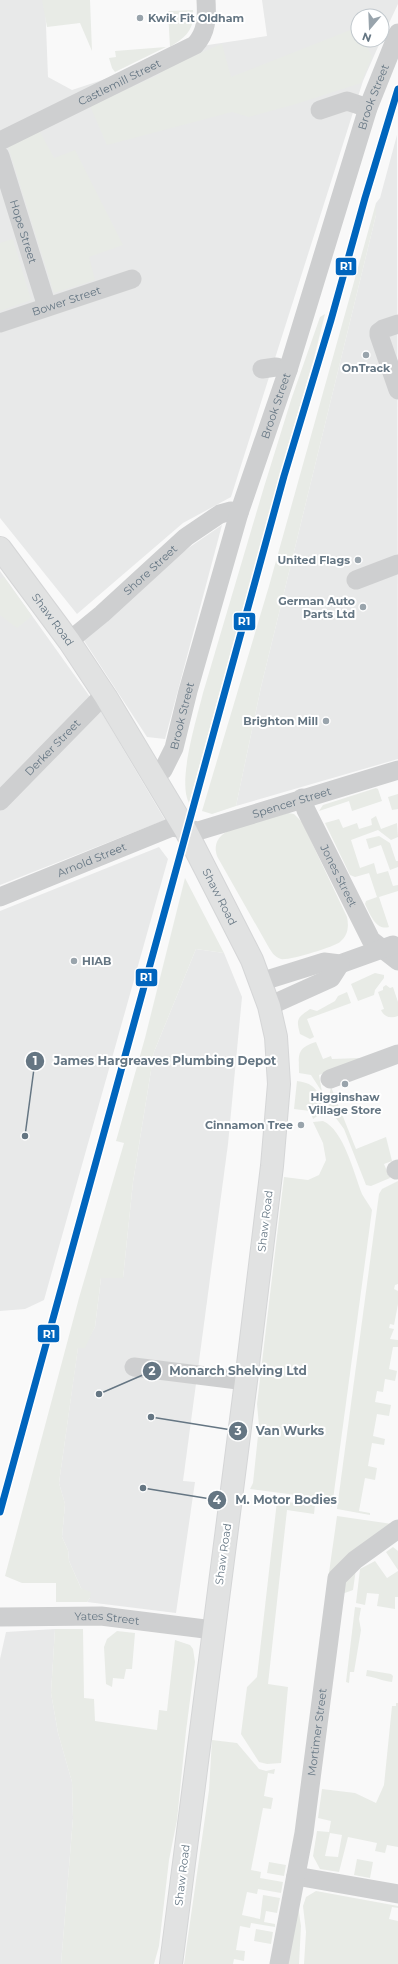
<svg xmlns="http://www.w3.org/2000/svg" width="398" height="1964" font-family="Montserrat,sans-serif">
<style>
.built{fill:#e8e9e9}
.green{fill:#e8ebe6;fill-rule:evenodd}
.lines{fill:none;stroke-linecap:round;stroke-linejoin:round}
.major-casing{stroke:#d5d6d7;stroke-width:24}
.minor{stroke:#cecfd0;stroke-width:19}
.major{stroke:#e1e2e2;stroke-width:22}
.rail-1-casing{stroke:#fff;stroke-width:10}
.rail-1{stroke:#0065bd;stroke-width:7}
.poi-dot{fill:#99a4ac;stroke:#fff;stroke-width:1.5}
.labels{text-anchor:middle;stroke-width:4;stroke-linejoin:round;paint-order:stroke}
.poi-label{font-size:11px;font-weight:bold;fill:#657683;stroke:#fff;text-anchor:end}
.street-label{font-size:11px;fill:#657683;stroke:#fff}
.leader{fill:none;stroke:#657683;stroke-width:1.5}
.callout-dot{fill:#657683;stroke:#fff;stroke-width:1.5}
.mark-label{font-size:12px;text-anchor:middle;font-weight:bold;fill:#fff}
.callout-label{font-size:12px;text-anchor:middle;font-weight:bold;fill:#657683;stroke:#fff;stroke-width:4;stroke-linejoin:round;paint-order:stroke}
.line-badge{stroke:#fff;stroke-width:1.5}
.badge-label{font-size:11px;text-anchor:middle;font-weight:bold;fill:#fff}
</style>
<rect width="100%" height="100%" fill="#f9f9f9"/>
<path class="built" d="M0,0h45l3,77 24,13 136,-45 59,-9 -5,-36h136v4l-16,34v-22h-24v24h23l-18,41 -132,416 -48,26 -106,91 -77,-96z
M397,135l1,624 -162,47 25,-119 115,-472v-12l4,-5z
M222,525l-57,214 -18,-2 -64,-98 101,-88z
M0,571l103,144 62,105 -165,65z
M159,847l9,12 -124,441 -19,9 -25,2v-400z
M196,949l28,4 18,44 -14,147 -45,337 12,1 -19,131 -89,-11 3,-4 -9,-10 -12,-27 -1,-11 -6,-13 3,-33 -6,-21 19,-136 12,-11 5,-9 6,-49h22l10,-96 21,-130z
M55,1629l-4,64 7,40 14,49 1,36 -12,146h-61v-305l6,-27z"/>
<path class="green" d="M42,0h48l2,51 -12,-28 -33,4z
M193,10c2,20 -8,28 -23,37l-2,-36z
M358,27v13h6l8,17 -11,26 -65,21 -47,13 -17,-5 -125,33 -17,-39 70,-32 1,-4 58,-25 3,-1 9,33z
M166,47l-51,25 -3,-4 -3,-10 7,-1 -1,-6z
M39,130l15,28 21,-8 48,95 -34,12 6,23 -41,13 -46,-147z
M376,203v12l-115,472 -25,119 -24,8 -10,-3 67,-225z
M13,239l18,61 -31,11v-68z
M325,314l-11,44 -26,88 -99,357c-12,-22 8,-85 14,-110l61,-206 27,-87 29,-83z
M4,577l28,39 -15,12 -17,-13v-36z
M376,788l2,1 4,12 -30,10 -3,-10 -30,10 4,-6z
M398,794v15l-6,1 -4,-13z
M288,813l6,1 8,8 45,95c2,10 1,18 -7,25 -6,5 -52,19 -59,17 -7,-2 -10,-8 -13,-13l-50,-88c-4,-8 -3,-17 4,-23 12,-10 49,-17 66,-22z
M376,816l5,13 16,-6 1,14 -7,3 -13,-10 -27,10 9,28 14,-5 3,11 11,-3 5,15 5,-1v6l-19,6 10,30c-13,4 -19,-13 -24,-23l1,-3 11,-4 -8,-24 -14,4 -5,-2 -25,-52 14,-4 4,9 14,-5 2,6 13,-4 -1,-6z
M379,836l11,7 6,18h2v6l-8,3 -9,-25 -12,4 -3,-10z
M185,878l39,75 -28,-4 -42,103 -21,130 -10,96h-22l-6,49 -10,21h-7l-19,135 6,21 -3,33 6,13 1,11 12,27 10,4 -1,6 -3,4h-31v-19h-34l-17,-7 74,-278 45,-155 -8,-2 29,-103z
M375,973l9,2v3l-9,12 -1,5 -16,6 -7,-17z
M386,985l4,3 3,-1 5,15v14c-7,3 -14,1 -17,-6l3,-1 -6,-17 5,-2v-3z
M347,992l4,11 -44,16 7,18 -4,2 -10,-5c-4,-15 -3,-16 10,-25l7,2 18,-10 3,-5z
M316,1042l7,17 8,-3 1,3 28,-1 1,1 -42,16 3,17 -11,-17 -12,-2c0,-18 -3,-25 17,-31z
M297,1081c6,1 11,2 15,5 11,8 13,27 1,33l-3,-8 -16,-2z
M331,1087l25,62 30,-12 6,24 -8,3 6,14 -19,8 -5,-1 -22,-56 -14,-19 -2,-8z
M323,1121c21,9 31,53 39,73 3,5 7,11 10,16l-40,297 -13,-9 -69,-9 3,-6 6,-57 -2,-22 27,-227 24,3 11,-5 7,-15 -3,-17 -10,-21z
M398,1181v103l-3,1 -1,4 4,2v13l-4,21 -4,-1 -1,4 5,1 -4,10 8,1v7h-5l-4,22 8,2 -2,10 -10,-2 -2,13 -6,-1 -2,11 16,3 -2,11 -12,-2 -4,22 12,3 -1,6 -12,-2 -4,23 9,2 -2,12 -10,-2 -6,33 11,2v2l-33,-6 42,-315 3,-5z
M277,1501l38,4 -1,9 -27,-4 -19,174 20,3 -7,76 -14,1 -8,-2 -18,-28 6,-47 10,-10z
M337,1516l55,8 -64,56z
M393,1547l5,4v19l-12,-18z
M375,1561l12,17 11,-7v26h-3v12l-18,-3 2,-12 -12,-1 -2,12 -9,-2 4,-34z
M356,1569l-3,21 -11,4 2,-14z
M355,1607l6,1 -2,11 2,11 -7,42h-4l-1,11 -3,-1z
M55,1629h28l1,69 10,1 1,22 62,9 2,-20 8,1 8,-71 15,5 3,4 2,13 -9,69 -9,89 -8,40 -10,86 -5,18h-93l12,-146 -1,-36 -14,-49 -7,-40z
M117,1631l18,2 -3,36h-6l-2,10 -11,-1 -1,9 -6,-3 -2,-37 3,-8z
M367,1670l24,4 2,2 -1,6c-10,-1 -17,-5 -26,-6z
M396,1703h2v144l-11,-2 -2,8 -10,-2 2,-8 -29,-6 -9,35 -19,-3 -7,-13 4,-25 12,1 2,-11 -13,-3 4,-29 33,4 21,10 8,-18 8,-79h4zM330,1833l12,2 -4,22 -13,-1z
M212,1740l25,3 22,26 7,2 9,-2 -1,5 -6,-1 -4,23 9,2 -2,11 -8,-1 -12,62 10,2 -1,6 23,4 -2,11 -23,-4 -1,5 -10,-2 -5,23 18,4 3,-24 17,3 -3,15 -11,-2 -2,11 11,2v3l-24,-4 -1,5 -10,-2 -4,24 9,1 -1,10 -10,-2 -1,5h-49l25,-174z
M357,1859l16,3 -3,16 -16,-3z
M269,1862l17,3 -2,11 -17,-3z
M316,1891l82,15v2l-6,-1 -3,12 9,2v43h-94l2,-32 -3,-26 3,-9z
M298,1906l3,20 -2,38h-11z
M256,1929l17,3 -2,12 -17,-3z"/>
<g class="lines">
<defs>
<g id="major">
<path id="s11" d="M0,548l69,93 37,56 79,132 67,131 17,46 7,31 3,47 -7,82 -26,215 -75,583"/>
</g>
</defs>
<use href="#major" class="major-casing"/>
<g class="minor">
<path d="M320,110l27,-9 21,7"/>
<path id="s1" d="M0,141l195,-96c12,-13 12,-28 11,-45"/>
<path id="s2" d="M0,156l47,151"/>
<path id="s3" d="M0,323l132,-44"/>
<path d="M398,324l-15,5 -4,3v3l19,55"/>
<path d="M262,369l14,-2 12,3"/>
<path d="M356,580l42,-16"/>
<path id="s4" d="M69,641l33,-27 84,-77 34,-23 11,-3 8,2"/>
<path id="s5" d="M154,775l9,-5 11,-22 14,-57 51,-178 49,-143 80,-262 30,-75"/>
<path id="s6" d="M302,798l4,12 65,130 27,21"/>
<path id="s7" d="M0,801l97,-99 9,-5"/>
<path id="s8" d="M0,897l172,-70 26,4 200,-61"/>
<path d="M260,982l64,-20 16,2 53,-19"/>
<path d="M269,1006l62,-28 9,-14"/>
<path d="M330,1079l68,-25"/>
<path d="M396,1170l2,-1"/>
<path d="M134,1367l112,14"/>
<path id="s9" d="M0,1617l101,-1 112,14"/>
<path d="M296,1876l102,18"/>
<path id="s10" d="M279,1964l25,-131 33,-255 18,-18 43,-31"/>
</g>
<use href="#major" class="major"/>
<defs>
<path id="rail-1" d="M0,1512l284,-1036 47,-156 34,-122 33,-109"/>
</defs>
<use href="#rail-1" class="rail-1-casing"/>
<use href="#rail-1" class="rail-1"/>
</g>
<g class="poi-dot">
<circle cx="140" cy="18" r="4"/>
<circle cx="366" cy="355" r="4"/>
<circle cx="358" cy="560" r="4"/>
<circle cx="363" cy="607" r="4"/>
<circle cx="326" cy="721" r="4"/>
<circle cx="74" cy="961" r="4"/>
<circle cx="345" cy="1084" r="4"/>
<circle cx="301" cy="1125" r="4"/>
</g>
<g class="labels">
<g class="poi-label">
<text x="148" y="22" text-anchor="start">Kwik Fit Oldham</text>
<text x="366" y="372" text-anchor="middle">OnTrack</text>
<text x="350" y="564">United Flags</text>
<text x="355" y="605">German Auto<tspan x="355" dy="13">Parts Ltd</tspan></text>
<text x="318" y="725">Brighton Mill</text>
<text x="82" y="965" text-anchor="start">HIAB</text>
<text x="345" y="1101" text-anchor="middle">Higginshaw<tspan x="345" dy="13">Village Store</tspan></text>
<text x="293" y="1129">Cinnamon Tree</text>
</g>
<g class="street-label">
<text dy="4" stroke="none"><textPath href="#s1" startOffset="133">Castlemill Street</textPath></text>
<text dy="4" stroke="none"><textPath href="#s5" startOffset="716">Brook Street</textPath></text>
<text dy="4" stroke="none"><textPath href="#s2" startOffset="79">Hope Street</textPath></text>
<text dy="4" stroke="none"><textPath href="#s3" startOffset="70">Bower Street</textPath></text>
<text dy="4" stroke="none"><textPath href="#s5" startOffset="392">Brook Street</textPath></text>
<text dy="4" stroke="none"><textPath href="#s4" startOffset="108">Shore Street</textPath></text>
<text dy="4" stroke="none"><textPath href="#s11" startOffset="89">Shaw Road</textPath></text>
<text dy="4" stroke="none"><textPath href="#s5" startOffset="68">Brook Street</textPath></text>
<text dy="4" stroke="none"><textPath href="#s7" startOffset="75">Derker Street</textPath></text>
<text dy="4" stroke="none"><textPath href="#s8" startOffset="310">Spencer Street</textPath></text>
<text dy="4" stroke="none"><textPath href="#s8" startOffset="99">Arnold Street</textPath></text>
<text dy="4" stroke="none"><textPath href="#s6" startOffset="86">Jones Street</textPath></text>
<text dy="4" stroke="none"><textPath href="#s11" startOffset="413">Shaw Road</textPath></text>
<text transform="translate(265 1221) rotate(-83)" y="4">Shaw Road</text>
<text transform="translate(223 1554) rotate(-82)" y="4">Shaw Road</text>
<text dy="4" stroke="none"><textPath href="#s9" startOffset="107">Yates Street</textPath></text>
<text dy="4" stroke="none"><textPath href="#s10" startOffset="235">Mortimer Street</textPath></text>
<text transform="translate(182 1875) rotate(-83)" y="4">Shaw Road</text>
</g>
</g>
<path class="leader" d="M25 1136L35 1061M99 1394L152 1371M151 1417L238 1431M143 1488L217 1500"/>
<g class="callout-dot">
<circle cx="25" cy="1136" r="4"/>
<circle cx="99" cy="1394" r="4"/>
<circle cx="151" cy="1417" r="4"/>
<circle cx="143" cy="1488" r="4"/>
<circle cx="35" cy="1061" r="10"/>
<circle cx="152" cy="1371" r="10"/>
<circle cx="238" cy="1431" r="10"/>
<circle cx="217" cy="1500" r="10"/>
</g>
<g class="mark-label">
<text x="35" y="1065">1</text>
<text x="152" y="1375">2</text>
<text x="238" y="1435">3</text>
<text x="217" y="1504">4</text>
</g>
<g class="callout-label">
<text x="165" y="1065">James Hargreaves Plumbing Depot</text>
<text x="238" y="1375">Monarch Shelving Ltd</text>
<text x="290" y="1435">Van Wurks</text>
<text x="286" y="1504">M. Motor Bodies</text>
</g>
<g class="line-badge">
<rect x="335" y="257" width="22" height="19" rx="4" fill="#0065bd"/>
<rect x="233" y="612" width="23" height="19" rx="4" fill="#0065bd"/>
<rect x="135" y="968" width="23" height="19" rx="4" fill="#0065bd"/>
<rect x="37" y="1324" width="23" height="19" rx="4" fill="#0065bd"/>
</g>
<g class="badge-label">
<text x="346" y="270">R1</text>
<text x="244" y="625">R1</text>
<text x="146" y="981">R1</text>
<text x="49" y="1338">R1</text>
</g>
<g transform="translate(370 28) rotate(199)"><circle r="19" fill="#ffffff" stroke="#c1c8cd"/>
<path d="M0-3L7 15L0 10L-7 15Z" fill="#99a4ac"/>
<text y="-6" font-size="11" font-weight="bold" text-anchor="middle" fill="#657683">N</text>
</g>
</svg>
